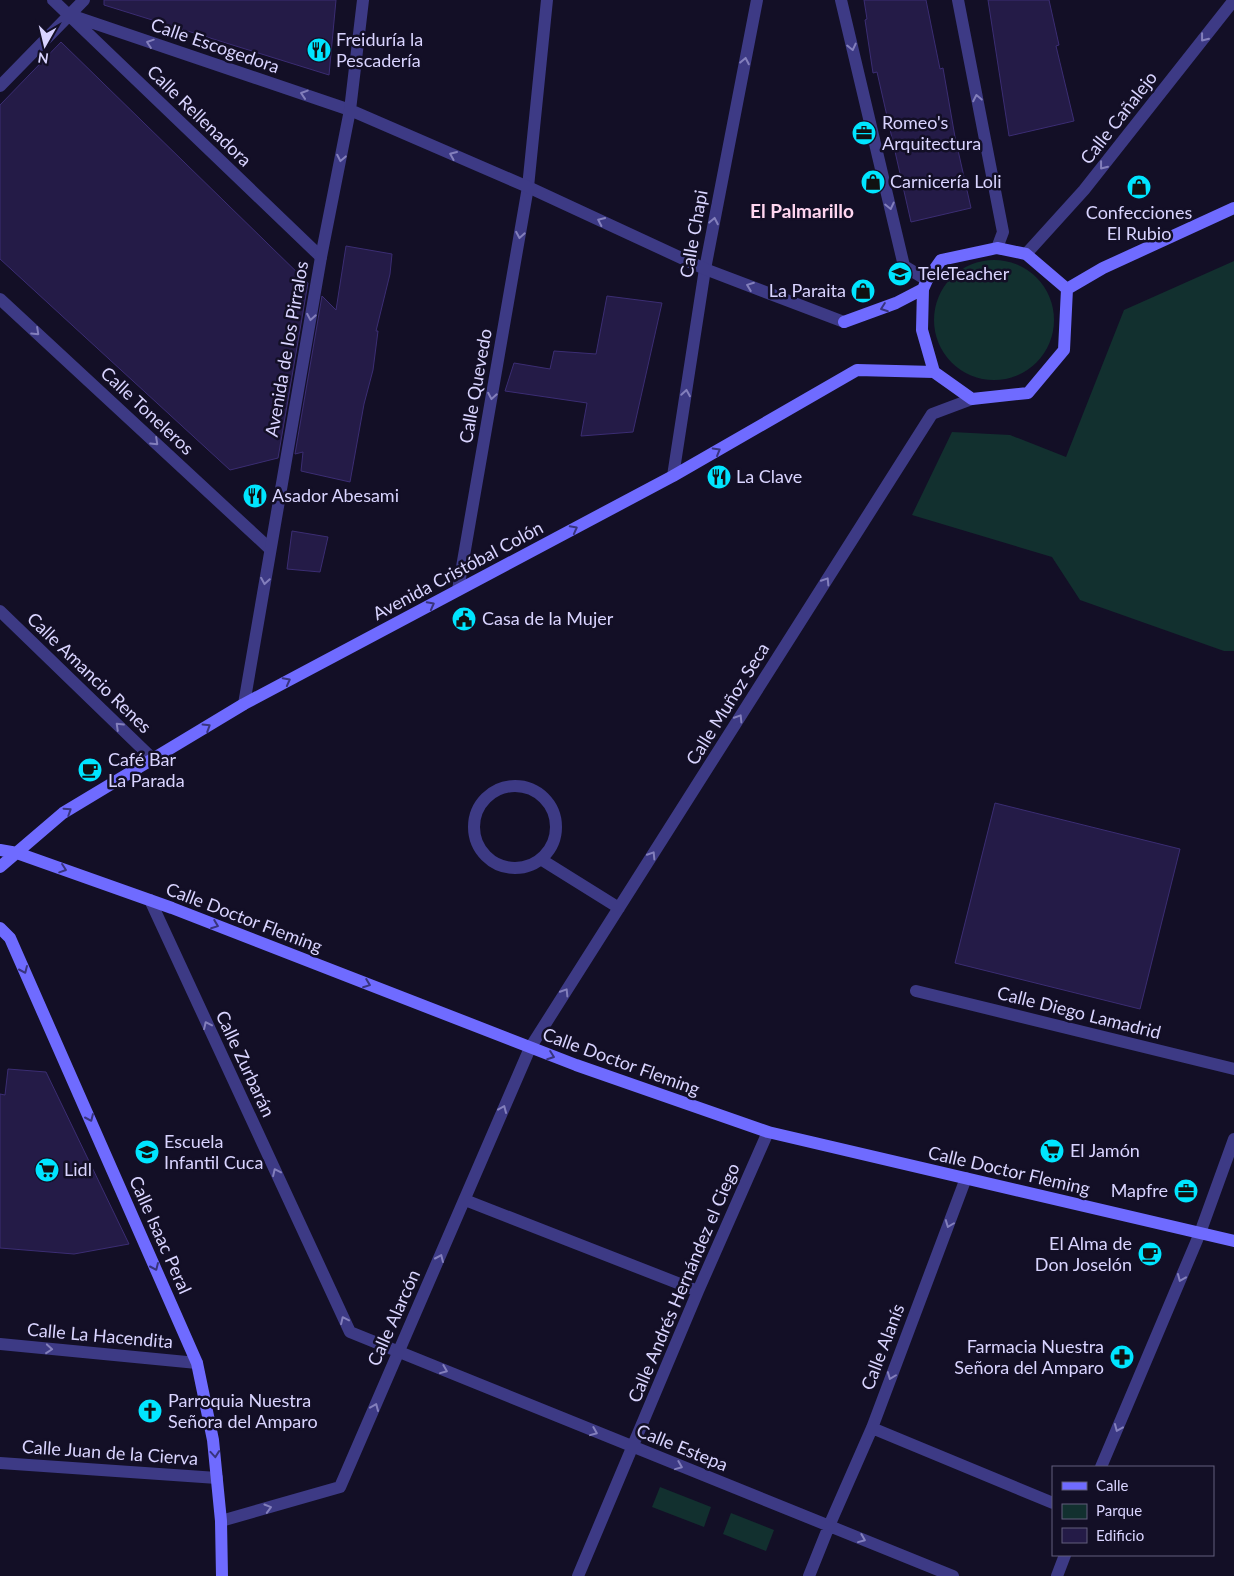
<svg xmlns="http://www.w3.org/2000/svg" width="1234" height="1576" font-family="Lato,sans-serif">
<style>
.green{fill:#12302f}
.building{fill:#241b47;stroke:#3b2d73}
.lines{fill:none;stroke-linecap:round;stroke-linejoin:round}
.pedestrian{stroke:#3d3a85;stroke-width:12}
.minor{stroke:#3d3a85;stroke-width:12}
.tertiary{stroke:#3d3a85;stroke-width:12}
.secondary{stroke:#6f6bff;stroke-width:12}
.oneway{stroke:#837fbc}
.oneway2{stroke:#38347d}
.labels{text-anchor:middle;stroke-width:5;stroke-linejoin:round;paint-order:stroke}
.poi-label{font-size:18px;fill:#d9d4ff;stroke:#130f26;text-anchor:start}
.street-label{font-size:18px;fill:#d9d4ff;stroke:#130f26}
.neighbourhood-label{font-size:19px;font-weight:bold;fill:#ffd6f0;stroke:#130f26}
</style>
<rect width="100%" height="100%" fill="#130f26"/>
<path class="green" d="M934 320a60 60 0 1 1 120 0a60 60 0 1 1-120 0Z
M1234,261v390h-10l-144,-51 -28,-43 -140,-42 40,-83 58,3 56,22 58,-147z
M660,1487l51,20 -7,20 -52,-20z
M731,1513l43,17 -8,21 -43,-17z"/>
<path class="building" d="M104,0h232l-7,75 -225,-70z
M864,0h62l14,69 3,-1 12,69 16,71 -60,14 -34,-150 -4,1 -8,-53 2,-1z
M988,0h61l10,45 -3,1 18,75 -65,15z
M61,42l247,241 -30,175 -48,12 -230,-211v-154z
M346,246l46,8 -2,20 -14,57h2l-5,39 -9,34 -14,78 -49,-11 2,-19 -8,2 27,-158 14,14z
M607,296l55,7 -29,129 -52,4 6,-33 -82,-12 9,-28 36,6 4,-18 42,3z
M292,531l36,6 -8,35 -33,-3z
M995,803l185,46 -40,160 -185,-46z
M8,1069l38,3 83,172 -55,10 -74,-6v-154l5,1z"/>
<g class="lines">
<path class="pedestrian" d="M916,991l318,78
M1200,1233l34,-94"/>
<path class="minor" d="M53,0l268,257
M841,0l63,266 23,14
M958,0l45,232 -6,16
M73,16l277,94
M0,86l84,-86
M1026,254l58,-64 150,-190
M0,299l270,250
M673,476l32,-207 52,-269
M458,590l70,-403 19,-187
M474 827a41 41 0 1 1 82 0a41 41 0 1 1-82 0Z
M542,860l77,48
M150,900l200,432 603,244
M465,1200l233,91
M0,1344l197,19
M872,1428l181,75
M0,1463l217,15
M1101,1467l99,-234
M221,1521l119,-34 190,-439 402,-634 40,-15
M578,1576l120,-285 70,-159
M809,1576l20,-50 43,-98 94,-250
M1057,1576l8,-21"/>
<path class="tertiary" d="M350,110l178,77 177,82 139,53
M0,611l154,149
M244,704l77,-447 29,-147 13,-110"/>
<path class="secondary" d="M997,248l29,6 41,35 -3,61 -36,43 -56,6 -38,-27 -12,-42 1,-41 4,-9 14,-20z
M1067,289l36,-21 131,-60
M844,322l52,-19 27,-14
M0,850l17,3 155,55 404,157 192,67 466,109
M0,867l63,-54 181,-109 429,-228 184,-106 77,2
M0,928l10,10 187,425 16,77 8,81 1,55"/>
</g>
<defs><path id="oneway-chevron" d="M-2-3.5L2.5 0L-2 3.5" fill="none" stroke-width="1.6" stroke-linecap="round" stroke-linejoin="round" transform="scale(1.25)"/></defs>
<g class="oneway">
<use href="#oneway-chevron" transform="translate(1204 38) rotate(128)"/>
<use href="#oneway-chevron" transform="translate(150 43) rotate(-161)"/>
<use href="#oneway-chevron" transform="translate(852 47) rotate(77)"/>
<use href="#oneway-chevron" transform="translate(745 61) rotate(-79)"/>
<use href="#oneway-chevron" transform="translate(304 94) rotate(-162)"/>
<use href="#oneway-chevron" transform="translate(977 98) rotate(-101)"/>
<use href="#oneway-chevron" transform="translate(453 155) rotate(-157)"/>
<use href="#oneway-chevron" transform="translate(341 158) rotate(101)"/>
<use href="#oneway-chevron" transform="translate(1103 166) rotate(128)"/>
<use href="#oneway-chevron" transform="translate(890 206) rotate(77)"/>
<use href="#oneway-chevron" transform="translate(601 221) rotate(-155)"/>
<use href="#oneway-chevron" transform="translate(714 221) rotate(-79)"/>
<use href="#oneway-chevron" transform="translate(520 235) rotate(100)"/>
<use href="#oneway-chevron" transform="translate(750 286) rotate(-159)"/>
<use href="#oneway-chevron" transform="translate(311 317) rotate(100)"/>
<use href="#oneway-chevron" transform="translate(36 332) rotate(43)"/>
<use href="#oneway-chevron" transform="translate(686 393) rotate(-81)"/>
<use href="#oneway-chevron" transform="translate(492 396) rotate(100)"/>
<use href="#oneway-chevron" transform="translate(155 442) rotate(43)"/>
<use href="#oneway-chevron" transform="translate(265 581) rotate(99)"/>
<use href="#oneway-chevron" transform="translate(826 581) rotate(-58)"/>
<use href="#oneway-chevron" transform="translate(739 718) rotate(-58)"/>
<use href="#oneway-chevron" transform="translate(119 726) rotate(-136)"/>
<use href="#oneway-chevron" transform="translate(652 855) rotate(-58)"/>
<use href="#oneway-chevron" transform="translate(565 992) rotate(-58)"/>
<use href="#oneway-chevron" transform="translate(207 1025) rotate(-115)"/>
<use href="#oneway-chevron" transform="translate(503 1109) rotate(-67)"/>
<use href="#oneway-chevron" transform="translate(276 1172) rotate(-115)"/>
<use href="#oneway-chevron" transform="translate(949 1224) rotate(111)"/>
<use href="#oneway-chevron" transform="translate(440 1258) rotate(-66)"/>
<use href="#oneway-chevron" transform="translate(1181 1278) rotate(113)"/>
<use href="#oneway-chevron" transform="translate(344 1320) rotate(-115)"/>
<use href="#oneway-chevron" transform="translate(49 1349) rotate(5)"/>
<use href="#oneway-chevron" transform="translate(444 1370) rotate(22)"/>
<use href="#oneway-chevron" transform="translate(891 1376) rotate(111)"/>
<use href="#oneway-chevron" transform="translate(375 1407) rotate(-67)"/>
<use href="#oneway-chevron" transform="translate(1118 1428) rotate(113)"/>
<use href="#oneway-chevron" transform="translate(594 1432) rotate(22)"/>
<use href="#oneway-chevron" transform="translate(679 1466) rotate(22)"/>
<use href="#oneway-chevron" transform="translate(268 1508) rotate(-16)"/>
<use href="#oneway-chevron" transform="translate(862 1539) rotate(22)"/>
</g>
<g class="oneway2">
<use href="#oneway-chevron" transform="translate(884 308) rotate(160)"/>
<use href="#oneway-chevron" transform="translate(717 451) rotate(-30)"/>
<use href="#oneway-chevron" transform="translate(574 529) rotate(-28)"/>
<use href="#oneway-chevron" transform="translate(431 605) rotate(-28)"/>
<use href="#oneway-chevron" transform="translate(287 681) rotate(-28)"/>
<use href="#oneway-chevron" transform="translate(207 727) rotate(-32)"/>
<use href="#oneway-chevron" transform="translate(68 811) rotate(-33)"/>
<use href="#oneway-chevron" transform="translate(63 869) rotate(19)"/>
<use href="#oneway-chevron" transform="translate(215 925) rotate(21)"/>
<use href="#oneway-chevron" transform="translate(24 970) rotate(66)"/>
<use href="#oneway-chevron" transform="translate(367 984) rotate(21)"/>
<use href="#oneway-chevron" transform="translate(551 1056) rotate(20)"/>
<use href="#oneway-chevron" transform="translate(90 1118) rotate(66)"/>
<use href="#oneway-chevron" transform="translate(155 1267) rotate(66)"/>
<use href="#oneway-chevron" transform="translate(215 1454) rotate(85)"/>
</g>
<defs>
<symbol id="restaurant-disc" viewBox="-11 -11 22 22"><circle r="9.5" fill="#00e5ff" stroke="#130f26"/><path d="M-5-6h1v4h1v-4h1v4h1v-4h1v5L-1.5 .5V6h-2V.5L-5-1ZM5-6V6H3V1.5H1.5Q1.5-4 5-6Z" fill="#111"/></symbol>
<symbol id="office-disc" viewBox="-11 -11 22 22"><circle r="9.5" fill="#00e5ff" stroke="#130f26"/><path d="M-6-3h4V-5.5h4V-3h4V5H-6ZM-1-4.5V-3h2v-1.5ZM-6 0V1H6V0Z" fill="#111"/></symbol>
<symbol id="shop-disc" viewBox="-11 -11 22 22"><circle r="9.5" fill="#00e5ff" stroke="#130f26"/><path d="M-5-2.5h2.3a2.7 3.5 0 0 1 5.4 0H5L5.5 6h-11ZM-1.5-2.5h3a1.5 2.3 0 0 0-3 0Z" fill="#111"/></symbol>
<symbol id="school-disc" viewBox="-11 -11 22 22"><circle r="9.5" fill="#00e5ff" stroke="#130f26"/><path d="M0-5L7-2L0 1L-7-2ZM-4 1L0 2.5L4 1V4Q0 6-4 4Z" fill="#111"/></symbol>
<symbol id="civic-disc" viewBox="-11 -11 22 22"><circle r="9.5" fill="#00e5ff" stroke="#130f26"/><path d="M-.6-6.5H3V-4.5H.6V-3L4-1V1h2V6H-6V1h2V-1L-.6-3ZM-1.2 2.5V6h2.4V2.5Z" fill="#111"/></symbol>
<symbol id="cafe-disc" viewBox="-11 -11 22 22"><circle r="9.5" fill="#00e5ff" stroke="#130f26"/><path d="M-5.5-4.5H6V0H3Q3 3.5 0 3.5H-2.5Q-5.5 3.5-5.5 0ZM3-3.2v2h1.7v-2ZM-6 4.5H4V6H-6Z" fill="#111"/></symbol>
<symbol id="supermarket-disc" viewBox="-11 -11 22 22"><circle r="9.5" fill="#00e5ff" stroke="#130f26"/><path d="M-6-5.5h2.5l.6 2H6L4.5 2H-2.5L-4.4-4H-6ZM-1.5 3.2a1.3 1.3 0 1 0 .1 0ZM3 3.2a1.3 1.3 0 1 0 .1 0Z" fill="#111"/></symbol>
<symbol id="pharmacy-disc" viewBox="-11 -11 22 22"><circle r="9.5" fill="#00e5ff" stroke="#130f26"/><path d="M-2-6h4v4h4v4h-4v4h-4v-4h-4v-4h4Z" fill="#111"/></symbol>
<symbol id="church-disc" viewBox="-11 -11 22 22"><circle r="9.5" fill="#00e5ff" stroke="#130f26"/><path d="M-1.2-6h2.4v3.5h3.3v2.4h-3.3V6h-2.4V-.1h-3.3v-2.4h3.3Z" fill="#111"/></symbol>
</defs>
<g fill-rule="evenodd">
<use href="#restaurant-disc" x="305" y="36" width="28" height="28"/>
<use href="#office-disc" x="850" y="119" width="28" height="28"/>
<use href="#shop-disc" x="859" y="168" width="28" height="28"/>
<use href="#shop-disc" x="1125" y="173" width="28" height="28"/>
<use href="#school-disc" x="886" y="260" width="28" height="28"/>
<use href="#shop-disc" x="849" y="277" width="28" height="28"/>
<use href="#restaurant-disc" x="705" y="463" width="28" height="28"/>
<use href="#restaurant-disc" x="241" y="482" width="28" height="28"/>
<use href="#civic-disc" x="450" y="605" width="28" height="28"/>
<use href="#cafe-disc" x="76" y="756" width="28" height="28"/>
<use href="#supermarket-disc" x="1038" y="1137" width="28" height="28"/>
<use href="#school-disc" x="133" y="1138" width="28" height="28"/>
<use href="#supermarket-disc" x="33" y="1156" width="28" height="28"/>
<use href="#office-disc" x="1172" y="1177" width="28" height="28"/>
<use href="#cafe-disc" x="1136" y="1240" width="28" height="28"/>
<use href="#pharmacy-disc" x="1108" y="1343" width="28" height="28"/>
<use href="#church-disc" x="136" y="1397" width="28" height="28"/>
</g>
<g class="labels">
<g class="poi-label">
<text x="336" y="46">Freiduría la<tspan x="336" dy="21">Pescadería</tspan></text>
<text x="882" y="129">Romeo's<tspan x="882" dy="21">Arquitectura</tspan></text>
<text x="890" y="188">Carnicería Loli</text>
<text x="1139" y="219" text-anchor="middle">Confecciones<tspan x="1139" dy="21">El Rubio</tspan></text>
<text x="918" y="280">TeleTeacher</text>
<text x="846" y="297" text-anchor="end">La Paraita</text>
<text x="736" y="483">La Clave</text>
<text x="272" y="502">Asador Abesami</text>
<text x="482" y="625">Casa de la Mujer</text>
<text x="108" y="766">Café Bar<tspan x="108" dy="21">La Parada</tspan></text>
<text x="164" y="1148">Escuela<tspan x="164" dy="21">Infantil Cuca</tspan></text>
<text x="1070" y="1157">El Jamón</text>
<text x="64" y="1176">Lidl</text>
<text x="1168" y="1197" text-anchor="end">Mapfre</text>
<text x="1132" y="1250" text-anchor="end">El Alma de<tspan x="1132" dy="21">Don Joselón</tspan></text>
<text x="1104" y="1353" text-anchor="end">Farmacia Nuestra<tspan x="1104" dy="21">Señora del Amparo</tspan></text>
<text x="168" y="1407">Parroquia Nuestra<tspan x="168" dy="21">Señora del Amparo</tspan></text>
</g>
<g class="street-label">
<text transform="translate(215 46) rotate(19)" y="6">Calle Escogedora</text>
<text transform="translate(199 116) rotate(44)" y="6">Calle Rellenadora</text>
<text transform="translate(1119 118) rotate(-52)" y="6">Calle Cañalejo</text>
<text transform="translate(694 234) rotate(-80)" y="6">Calle Chapi</text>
<text transform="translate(287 349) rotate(-80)" y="6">Avenida de los Pirralos</text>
<text transform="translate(476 386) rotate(-80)" y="6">Calle Quevedo</text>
<text transform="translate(147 411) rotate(43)" y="6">Calle Toneleros</text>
<text transform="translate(458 571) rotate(-28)" y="6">Avenida Cristóbal Colón</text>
<text transform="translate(89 673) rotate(44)" y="6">Calle Amancio Renes</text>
<text transform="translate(728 704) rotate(-58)" y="6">Calle Muñoz Seca</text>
<text transform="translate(244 918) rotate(21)" y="6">Calle Doctor Fleming</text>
<text transform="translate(1079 1013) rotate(14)" y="6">Calle Diego Lamadrid</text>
<text transform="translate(621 1062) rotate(20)" y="6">Calle Doctor Fleming</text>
<text transform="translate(245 1064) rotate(65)" y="6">Calle Zurbarán</text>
<text transform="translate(1009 1171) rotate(13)" y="6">Calle Doctor Fleming</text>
<text transform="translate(160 1235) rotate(66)" y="6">Calle Isaac Peral</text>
<text transform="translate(684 1283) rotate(-67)" y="6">Calle Andrés Hernández el Ciego</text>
<text transform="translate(394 1318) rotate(-66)" y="6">Calle Alarcón</text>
<text transform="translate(100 1336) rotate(5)" y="6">Calle La Hacendita</text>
<text transform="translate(883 1347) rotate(-69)" y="6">Calle Alanís</text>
<text transform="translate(682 1448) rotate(22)" y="6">Calle Estepa</text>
<text transform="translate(110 1453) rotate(4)" y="6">Calle Juan de la Cierva</text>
</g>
<g class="neighbourhood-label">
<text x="802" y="218">El Palmarillo</text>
</g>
</g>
<rect x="1052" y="1466" width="162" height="90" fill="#130f26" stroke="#625e7d"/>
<rect x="1062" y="1482" width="25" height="8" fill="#6f6bff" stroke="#625e7d"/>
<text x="1096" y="1491" font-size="15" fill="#d9d4ff">Calle</text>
<rect x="1062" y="1504" width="25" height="15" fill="#12302f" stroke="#625e7d"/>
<text x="1096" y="1516" font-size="15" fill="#d9d4ff">Parque</text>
<rect x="1062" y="1528" width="25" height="15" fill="#241b47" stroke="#625e7d"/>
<text x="1096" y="1541" font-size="15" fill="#d9d4ff">Edificio</text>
<g transform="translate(45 45) rotate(188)" stroke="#130f26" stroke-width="4" paint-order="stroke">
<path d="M0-4L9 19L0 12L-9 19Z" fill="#d9d4ff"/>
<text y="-8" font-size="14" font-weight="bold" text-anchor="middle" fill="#d9d4ff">N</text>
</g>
</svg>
